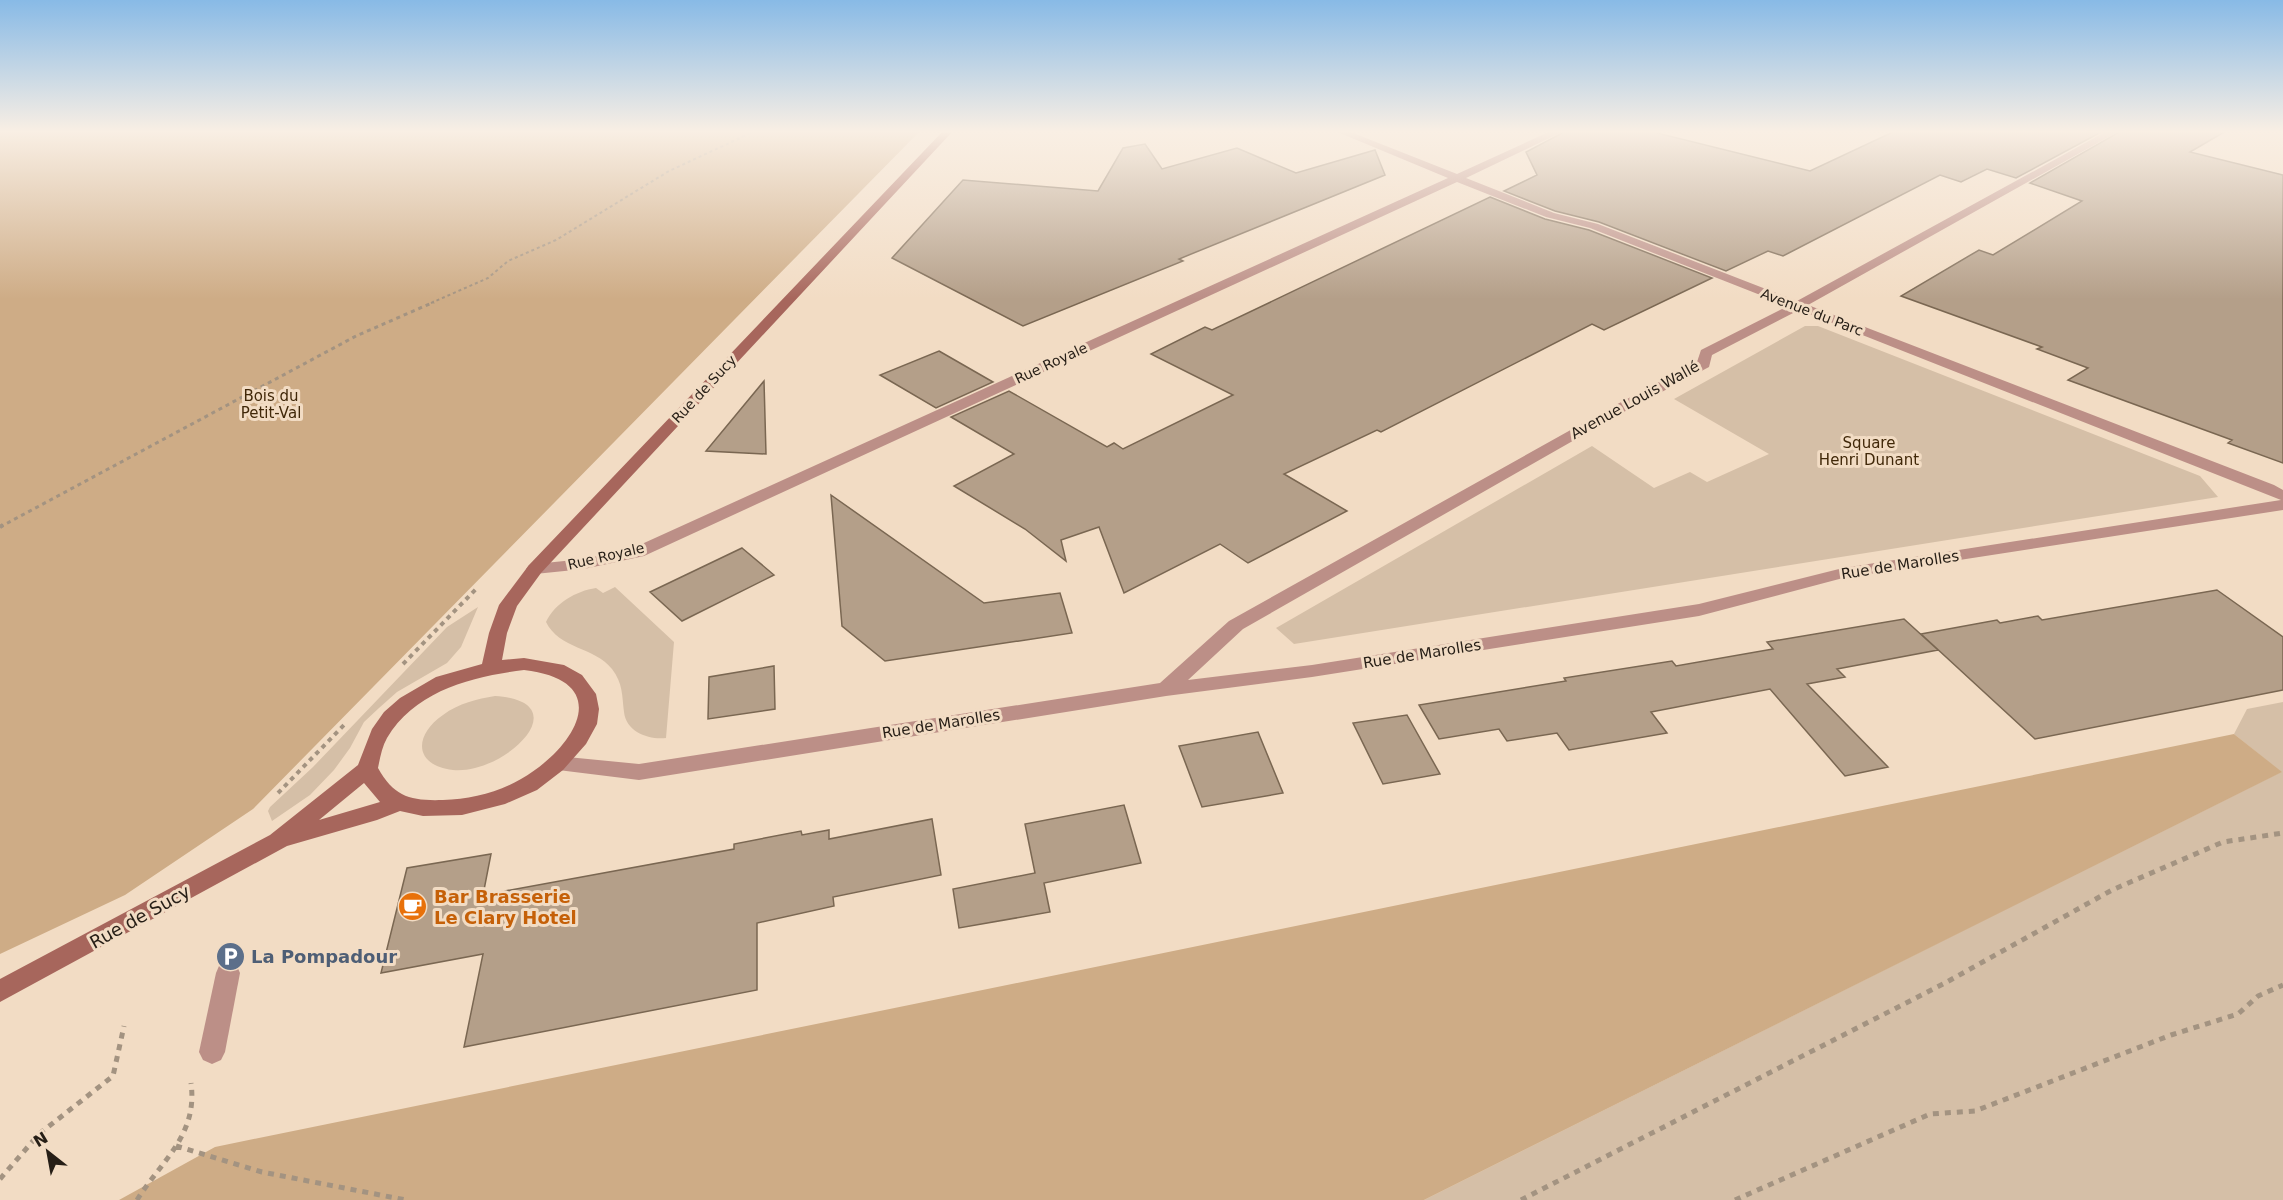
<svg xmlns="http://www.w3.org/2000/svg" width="2283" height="1200" font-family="'DejaVu Sans',sans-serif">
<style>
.green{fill:#d5bfa7}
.forest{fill:#ceac86}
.building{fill:#b49f89;stroke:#7a6752;stroke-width:1.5}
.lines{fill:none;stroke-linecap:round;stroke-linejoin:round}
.path-far3{stroke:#a39381;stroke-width:2;stroke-dasharray:3 3;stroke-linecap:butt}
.path-far2{stroke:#a39381;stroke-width:3;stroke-dasharray:4 4;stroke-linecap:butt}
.path-far1{stroke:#a39381;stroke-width:4;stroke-dasharray:4.5 4.5;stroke-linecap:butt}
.path{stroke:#a39381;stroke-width:5;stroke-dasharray:6 6;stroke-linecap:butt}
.lane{fill:#bc8f87;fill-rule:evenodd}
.street{fill:#bc8f87;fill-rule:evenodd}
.secondary{fill:#a7665c;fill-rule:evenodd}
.labels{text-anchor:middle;stroke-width:6;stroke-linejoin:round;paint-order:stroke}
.far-street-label{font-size:14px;fill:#261e16;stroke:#f2dcc4}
.park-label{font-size:15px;fill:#412809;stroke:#f2dcc4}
.street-label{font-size:15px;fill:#261e16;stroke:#f2dcc4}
.near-food-label{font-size:18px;font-weight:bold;fill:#c56008;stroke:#f2dcc4;text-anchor:start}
.near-street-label{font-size:18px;fill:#261e16;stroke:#f2dcc4}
.near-service-label{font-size:18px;font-weight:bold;fill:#4e5e75;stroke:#f2dcc4;text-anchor:start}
</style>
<rect width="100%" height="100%" fill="#f2dcc4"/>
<path class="green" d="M1805,326h13l382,150 18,21 -924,147 -18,-16 316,-182 62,42 36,-16 17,10 62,-28 -95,-55z
M615,587l59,55 -8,96c-17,2 -40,-6 -42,-26 -2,-16 -1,-29 -12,-43 -17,-22 -53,-20 -66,-47 9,-19 30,-31 50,-34l7,5z
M478,607l-17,40 -14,16 -50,29 -18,16 -15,14 -14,26 -16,22 -24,25 -38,26 -4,-10 2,-4 43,-40 134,-140z
M495,696c86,6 9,79 -42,74 -40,-5 -39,-35 -10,-55 16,-12 34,-16 52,-19z
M2283,702v498h-859l857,-428 -47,-38 13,-25z"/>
<path class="forest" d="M0,131h920l-667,678 -128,86 -125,59z
M2234,734l48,38 -858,428h-1305l96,-53z"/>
<path class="building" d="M1566,131h83l161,40 85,-40h208l-87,47 -29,-9 -26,13 -21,-7 -157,81 -15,-5 -42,20 -127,-49 -44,-11 -51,-20 33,-16 -11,-23z
M2121,131h105l-36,21 93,23v288l-55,-20 4,-3 -164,-60 20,-12 -51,-19 5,-2 -141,-51 78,-46 14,5 89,-54 -52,-18z
M1145,144l17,25 75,-21 59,25 79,-23 10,25 -206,84 4,2 -160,65 -131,-68 71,-78 135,11 25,-43z
M1490,197l55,22 44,11 123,48 -108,52 -12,-6 -211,108 -4,-2 -93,44 63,37 -99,52 -28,-19 -96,49 -25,-66 -38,13 5,21 -41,-32 -71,-43 60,-32 -63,-37 58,-26 98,56 7,-4 9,6 110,-54 -82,-41 54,-27 7,3z
M939,351l54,31 -57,26 -56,-33z
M764,381l2,73 -60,-3z
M831,495l153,108 76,-10 12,40 -187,28 -43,-35z
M742,548l32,27 -92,46 -32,-29z
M2217,590l66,47v53l-248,49 -114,-105 76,-14 3,3 38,-7 4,4z
M1904,619l34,31 -101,19 8,8 -38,7 81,83 -43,9 -75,-87 -119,23 16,21 -98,17 -12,-17 -50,8 -8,-12 -60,10 -20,-34 147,-24 -2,-3 108,-17 4,5 97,-17 -6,-7z
M774,666l1,43 -67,10 1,-42z
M1407,715l33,59 -57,10 -30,-61z
M1258,732l25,61 -81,14 -23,-61z
M1124,805l17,58 -97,20 6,29 -91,16 -6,-39 82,-16 -10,-49z
M932,819l9,56 -108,22 1,9 -77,17v67l-293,57 19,-93 -102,19 26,-105 84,-14 -8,41 251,-46v-5l67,-13 1,4 27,-5v9z"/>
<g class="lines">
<path class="path-far3" d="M431,303l57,-25 20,-17 48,-21 113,-69 86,-40"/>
<path class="path-far2" d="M0,527l356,-191 78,-34"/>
<path class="path-far1" d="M0,527l3,-2
M403,664l74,-76
M278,793l68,-70"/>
<path class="path" d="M176,1146l86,26 144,28
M0,1179l39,-45 74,-58 11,-50
M137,1200c25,-40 61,-65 54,-117
M1521,1200l424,-217 167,-93 111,-48 60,-9
M1735,1200l195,-86 45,-3 196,-76 67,-21 20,-18 25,-11"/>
<path class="lane" d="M228,962l9,4 3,7 -15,79 -4,8 -9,4 -9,-4 -4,-8 17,-79 3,-7z"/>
<path class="street" d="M1335,131h13l109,43 94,-43h13l-98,47 88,35 44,11 199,77 310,-170h12l-311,174 466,180 9,5v20l-440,68 -144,38 -387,61 -146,19 -527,84 -89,-11 -3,-5 3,-5 7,-3 82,8 521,-81 69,-62 381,-213 87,-46 4,-12 87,-44 -198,-78 -44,-11 -89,-35 -813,374 -60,13 -49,5 -6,-1 -3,-4 3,-4 6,-1 49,-5 49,-11 815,-370zM1799,310l482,190 -438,68 -144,36 -387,61 -124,15 55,-51 377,-215 89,-47 3,-12z"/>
<path class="secondary" d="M943,131h10l-412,442 -24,33 -10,27 -5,27 22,-2 40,7 18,10 14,19 3,15 -2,15 -11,20 -23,26 -26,20 -32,14 -43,11 -39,1 -23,-5 -23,9 -90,26 -287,156v-23l270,-144 88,-70 14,-36 12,-17 16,-14 36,-21 46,-13 7,-31 10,-28 30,-40zM524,670c93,11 51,78 -3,109 -24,14 -51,20 -78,21 -32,1 -49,-3 -65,-32 2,-10 4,-21 9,-30 28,-48 87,-62 137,-68zM364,783l16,19 -61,18z"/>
</g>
<linearGradient id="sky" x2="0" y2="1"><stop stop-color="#88bae6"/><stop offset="0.44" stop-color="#f9efe4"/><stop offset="1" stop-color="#f9efe4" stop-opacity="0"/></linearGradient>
<rect width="2283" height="299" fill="url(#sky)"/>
<defs>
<symbol id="cafe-disc" viewBox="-11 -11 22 22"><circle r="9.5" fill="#e8710a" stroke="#f2dcc4"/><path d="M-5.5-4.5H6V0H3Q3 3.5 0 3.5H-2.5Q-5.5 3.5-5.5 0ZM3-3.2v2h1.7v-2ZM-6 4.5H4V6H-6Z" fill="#fff"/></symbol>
<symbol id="parking-disc" viewBox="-11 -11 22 22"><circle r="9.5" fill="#5c6f8a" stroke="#f2dcc4"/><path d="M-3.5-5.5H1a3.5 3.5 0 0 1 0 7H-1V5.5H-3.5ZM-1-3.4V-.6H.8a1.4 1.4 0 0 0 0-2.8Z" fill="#fff"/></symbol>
</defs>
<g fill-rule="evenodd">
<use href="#cafe-disc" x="396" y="890" width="33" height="33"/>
<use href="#parking-disc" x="214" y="940" width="33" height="33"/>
</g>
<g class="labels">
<g class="far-street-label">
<text transform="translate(1812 312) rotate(21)" y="5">Avenue du Parc</text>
<text transform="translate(1051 363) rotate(-25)" y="5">Rue Royale</text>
<text transform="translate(704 389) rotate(-47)" y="5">Rue de Sucy</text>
<text transform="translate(606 556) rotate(-13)" y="5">Rue Royale</text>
</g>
<g class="park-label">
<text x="271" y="401">Bois du<tspan x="271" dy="17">Petit-Val</tspan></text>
<text x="1869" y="448">Square<tspan x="1869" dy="17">Henri Dunant</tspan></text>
</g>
<g class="street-label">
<text transform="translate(1635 400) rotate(-29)" y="5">Avenue Louis Wallé</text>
<text transform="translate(1900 565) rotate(-9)" y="5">Rue de Marolles</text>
<text transform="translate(1422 654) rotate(-9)" y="5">Rue de Marolles</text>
<text transform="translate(941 724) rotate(-9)" y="5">Rue de Marolles</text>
</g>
<g class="near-food-label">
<text x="434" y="903">Bar Brasserie<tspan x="434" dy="21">Le Clary Hotel</tspan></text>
</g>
<g class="near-street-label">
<text transform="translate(140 917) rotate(-29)" y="6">Rue de Sucy</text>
</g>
<g class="near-service-label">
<text x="251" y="963">La Pompadour</text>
</g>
</g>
<g transform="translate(48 1152) rotate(329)" stroke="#f2dcc4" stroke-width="4.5" paint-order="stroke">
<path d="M0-4.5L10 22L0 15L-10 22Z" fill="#261e16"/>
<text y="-9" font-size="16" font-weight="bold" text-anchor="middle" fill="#261e16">N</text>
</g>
</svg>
